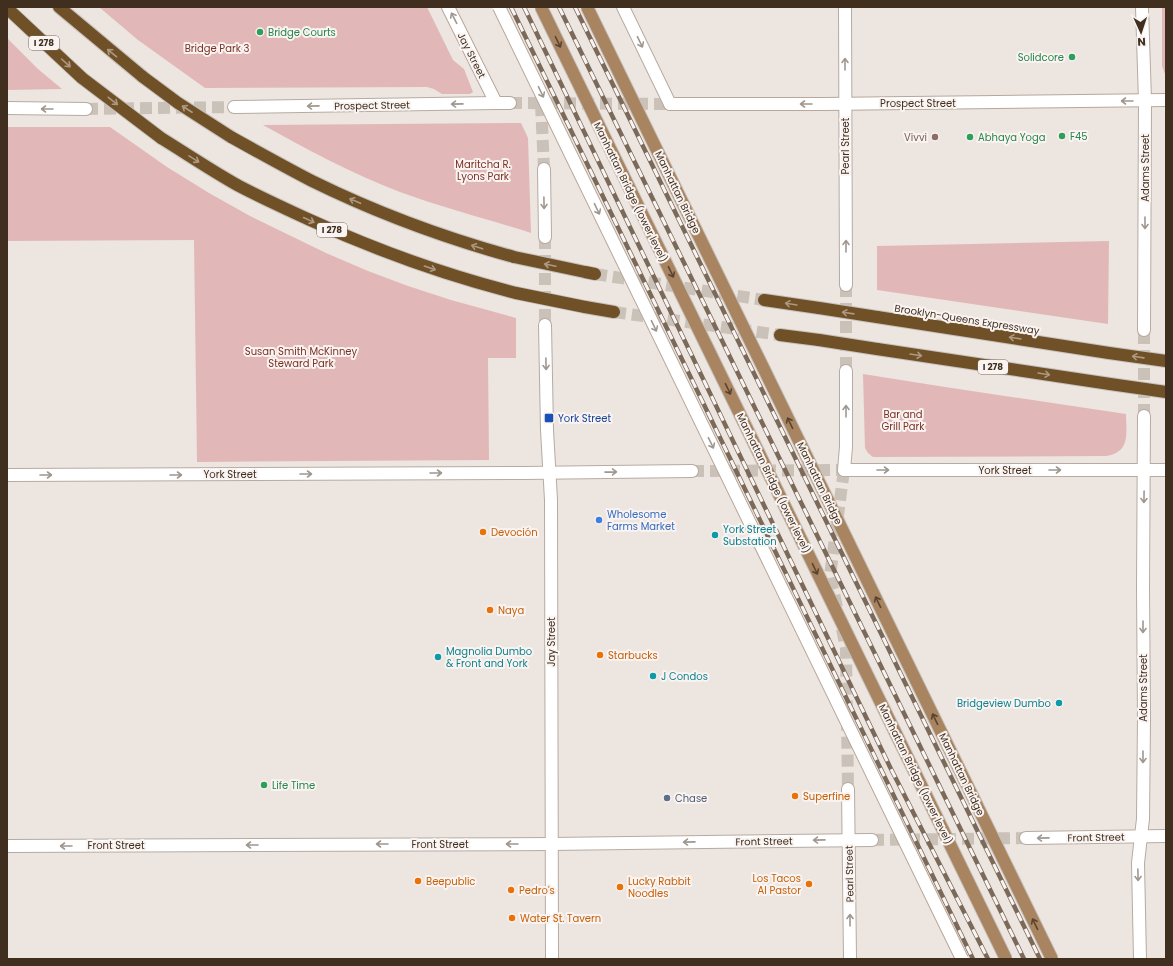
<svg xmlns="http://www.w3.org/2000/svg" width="1173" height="966" font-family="Poppins,sans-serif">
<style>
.green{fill:#e1b8b7}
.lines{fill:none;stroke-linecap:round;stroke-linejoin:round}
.minor-tunnel{stroke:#cac1b9;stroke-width:12;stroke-dasharray:12 6;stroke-linecap:butt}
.tertiary-tunnel{stroke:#cac1b9;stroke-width:12;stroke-dasharray:12 6;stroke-linecap:butt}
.secondary-tunnel{stroke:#cac1b9;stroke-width:12;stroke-dasharray:12 6;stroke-linecap:butt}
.motorway-tunnel{stroke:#cac1b9;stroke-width:12;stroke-dasharray:12 6;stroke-linecap:butt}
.minor-casing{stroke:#b6aba2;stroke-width:14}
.tertiary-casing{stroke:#b6aba2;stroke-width:14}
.secondary-casing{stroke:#b7a79a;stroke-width:14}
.motorway-casing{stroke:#c6c1bc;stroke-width:14}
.minor{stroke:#fff;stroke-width:12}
.tertiary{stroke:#fff;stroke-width:12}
.secondary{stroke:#fff;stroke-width:12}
.motorway{stroke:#6f5027;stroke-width:12}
.rail-casing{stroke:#7b6a59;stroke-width:4.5}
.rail{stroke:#f9f3f1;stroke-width:3;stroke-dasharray:9;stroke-linecap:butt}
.secondary-bridge-casing{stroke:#b7a79a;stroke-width:14;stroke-linecap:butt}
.primary-bridge-casing{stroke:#c6c1bc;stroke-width:14;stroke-linecap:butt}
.motorway-bridge-casing{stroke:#c6c1bc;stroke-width:14;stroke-linecap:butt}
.secondary-bridge{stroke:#fff;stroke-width:12}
.primary-bridge{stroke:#a88560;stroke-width:12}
.motorway-bridge{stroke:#6f5027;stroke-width:12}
.oneway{stroke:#a0978f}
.oneway2{stroke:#5a442f}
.oneway3{stroke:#ad9982}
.leisure-dot{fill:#2e9e5b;stroke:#f9f3f1;stroke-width:1.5}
.education-dot{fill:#8d6e63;stroke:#f9f3f1;stroke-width:1.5}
.transit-dot{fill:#1a4fb4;stroke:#f9f3f1;stroke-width:1.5}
.shop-dot{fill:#3f7fe0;stroke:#f9f3f1;stroke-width:1.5}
.food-dot{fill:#e8710a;stroke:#f9f3f1;stroke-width:1.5}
.culture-dot{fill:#0f9aa8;stroke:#f9f3f1;stroke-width:1.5}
.service-dot{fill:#5c6f8a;stroke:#f9f3f1;stroke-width:1.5}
.labels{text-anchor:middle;stroke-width:4;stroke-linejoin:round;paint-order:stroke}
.shield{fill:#f9f3f1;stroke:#786a5e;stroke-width:1}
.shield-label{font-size:9px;font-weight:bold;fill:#402f1f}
.leisure-label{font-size:10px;fill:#27864d;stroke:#f9f3f1;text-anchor:start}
.park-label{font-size:10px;fill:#7b3224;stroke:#f9f3f1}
.street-label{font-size:10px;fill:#402f1f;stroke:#f9f3f1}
.education-label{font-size:10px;fill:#785e54;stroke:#f9f3f1;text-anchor:end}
.transit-label{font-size:10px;fill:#164399;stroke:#f9f3f1;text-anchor:start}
.shop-label{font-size:10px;fill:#366cbe;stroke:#f9f3f1;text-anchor:start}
.culture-label{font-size:10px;fill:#0d838f;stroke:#f9f3f1;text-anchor:start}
.food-label{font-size:10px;fill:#c56008;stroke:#f9f3f1;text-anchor:start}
.service-label{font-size:10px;fill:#4e5e75;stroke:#f9f3f1;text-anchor:start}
</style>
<rect width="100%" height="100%" fill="#ede5e0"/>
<path class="green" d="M99,7h328l26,53 11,9 9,23 -3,2h-28l-8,-5 -7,-2 -222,1 -67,-48z
M1162,7h4v70l-4,-11z
M7,38l31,31 24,20 -55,1z
M521,123l7,15 3,95c-43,-14 -88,-25 -131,-41 -47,-18 -92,-42 -137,-67z
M7,127h103l57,40 42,26 41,23 76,37 42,18 40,15 43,14 65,18v40h-28l1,102 -292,2 -3,-222 -187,1z
M1109,241l-1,83 -231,-34v-44z
M863,374l82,13 181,27c0,19 5,38 -20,42l-233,1 -5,-4 -3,-5z"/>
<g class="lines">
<path class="minor-tunnel" d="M541,104l3,65
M86,109l148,-2
M545,237v88
M846,285v86
M837,607l-7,-31 14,-106
M842,629l4,19 2,141"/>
<path class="tertiary-tunnel" d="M1144,416v-86
M692,471l152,-1
M872,840l154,-2"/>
<path class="secondary-tunnel" d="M510,103l160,1"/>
<path class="motorway-tunnel" d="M595,274l169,26
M614,312l166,23"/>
<defs>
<path id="minor" d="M623,7l47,97
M845,7l1,278
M1142,7l3,94
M234,107l262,-4
M7,108l79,1
M544,169l1,68
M545,325l2,105 4,70 1,459
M844,470l2,-23v-76
M848,789l2,170
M1140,959l-2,-96 3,-27"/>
<path id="tertiary" d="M1144,330l1,-229
M844,470h322
M7,475l516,-2 169,-2
M1141,836l2,-17 1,-99 -1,-132 1,-172
M1026,838l140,-2
M7,846l544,-2 321,-4"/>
<path id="secondary" d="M448,7l48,96h14
M670,104h154l342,-4"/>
<path id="motorway" d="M59,7l84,70
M7,8l75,70
M231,137c27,15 54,30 81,44 65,32 133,57 202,76
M161,138c26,16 51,33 78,48 23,12 47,23 71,34 66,30 135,55 206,73
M585,272l10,2
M764,300l55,8
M585,307l29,5
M877,317l232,36
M780,335l39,5
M877,349l233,35"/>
</defs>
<use href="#minor" class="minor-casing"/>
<use href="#tertiary" class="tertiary-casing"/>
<use href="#secondary" class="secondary-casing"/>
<use href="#motorway" class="motorway-casing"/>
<use href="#minor" class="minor"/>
<use href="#tertiary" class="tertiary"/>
<use href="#secondary" class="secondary"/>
<use href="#motorway" class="motorway"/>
<defs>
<path id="rail" d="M511,7l462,952
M524,7l366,760 98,192
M559,7l465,952
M575,7l465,952"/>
</defs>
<use href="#rail" class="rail-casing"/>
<use href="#rail" class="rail"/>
<defs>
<path id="secondary-bridge" d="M499,7l463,952"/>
<path id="primary-bridge" d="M541,7l465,952
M587,7l465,952"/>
<path id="motorway-bridge" d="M143,77l35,26 53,34
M82,78l79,60
M514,257l71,15
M516,293l69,14
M819,308l58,9
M819,340l58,9
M1109,353l57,8
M1110,384l56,8"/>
</defs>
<use href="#secondary-bridge" class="secondary-bridge-casing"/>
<use href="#primary-bridge" class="primary-bridge-casing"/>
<use href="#motorway-bridge" class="motorway-bridge-casing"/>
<use href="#secondary-bridge" class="secondary-bridge"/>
<use href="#primary-bridge" class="primary-bridge"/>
<use href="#motorway-bridge" class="motorway-bridge"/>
</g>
<defs><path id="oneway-shaft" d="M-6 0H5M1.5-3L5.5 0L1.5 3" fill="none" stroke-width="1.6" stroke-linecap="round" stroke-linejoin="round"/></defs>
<g class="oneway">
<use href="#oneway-shaft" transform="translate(454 18) rotate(-117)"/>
<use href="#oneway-shaft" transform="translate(640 42) rotate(64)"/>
<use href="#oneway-shaft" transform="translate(845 64) rotate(-90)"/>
<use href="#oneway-shaft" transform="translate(541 92) rotate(64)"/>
<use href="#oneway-shaft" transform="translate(1127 101) rotate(180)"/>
<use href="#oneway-shaft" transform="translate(457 104) rotate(179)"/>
<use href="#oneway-shaft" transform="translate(806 104) rotate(-180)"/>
<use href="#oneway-shaft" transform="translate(313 106) rotate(179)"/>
<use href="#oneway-shaft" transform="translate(47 109) rotate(-180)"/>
<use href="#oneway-shaft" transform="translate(544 203) rotate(89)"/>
<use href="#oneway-shaft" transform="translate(597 209) rotate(64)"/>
<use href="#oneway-shaft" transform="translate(1145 223) rotate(90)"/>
<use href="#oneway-shaft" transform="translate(846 246) rotate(-90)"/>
<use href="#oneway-shaft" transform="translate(654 326) rotate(64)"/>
<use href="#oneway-shaft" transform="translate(546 364) rotate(89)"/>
<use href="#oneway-shaft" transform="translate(846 411) rotate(-90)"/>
<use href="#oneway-shaft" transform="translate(711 443) rotate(64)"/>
<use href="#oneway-shaft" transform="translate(883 470)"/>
<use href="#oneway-shaft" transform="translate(1055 470)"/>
<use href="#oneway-shaft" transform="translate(611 472) rotate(-1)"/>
<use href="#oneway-shaft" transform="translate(436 473)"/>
<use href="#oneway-shaft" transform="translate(306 474)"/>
<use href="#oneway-shaft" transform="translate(46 475)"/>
<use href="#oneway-shaft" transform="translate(176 475)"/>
<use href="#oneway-shaft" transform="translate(1144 497) rotate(91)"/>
<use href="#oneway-shaft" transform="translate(1143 627) rotate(90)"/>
<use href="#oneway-shaft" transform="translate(1143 757) rotate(90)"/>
<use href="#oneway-shaft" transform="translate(1043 838) rotate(179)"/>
<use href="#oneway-shaft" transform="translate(819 840) rotate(179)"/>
<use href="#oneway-shaft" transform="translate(689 842) rotate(179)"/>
<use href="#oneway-shaft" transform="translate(382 844) rotate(180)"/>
<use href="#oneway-shaft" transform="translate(512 844) rotate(180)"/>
<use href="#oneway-shaft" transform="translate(252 845) rotate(180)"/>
<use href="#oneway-shaft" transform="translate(66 846) rotate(180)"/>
<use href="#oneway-shaft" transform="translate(1138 875) rotate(89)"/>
<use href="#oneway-shaft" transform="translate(850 920) rotate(-90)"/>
</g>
<g class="oneway2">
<use href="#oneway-shaft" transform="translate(558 42) rotate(64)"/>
<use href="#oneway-shaft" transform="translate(671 272) rotate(64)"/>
<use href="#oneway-shaft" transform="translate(728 389) rotate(64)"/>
<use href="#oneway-shaft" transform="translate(790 423) rotate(-116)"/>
<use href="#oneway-shaft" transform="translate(815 569) rotate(64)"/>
<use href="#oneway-shaft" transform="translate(878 602) rotate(-116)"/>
<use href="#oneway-shaft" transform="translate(935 719) rotate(-116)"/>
<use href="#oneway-shaft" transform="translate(1035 924) rotate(-116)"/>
</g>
<g class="oneway3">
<use href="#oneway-shaft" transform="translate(112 53) rotate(-141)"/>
<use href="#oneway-shaft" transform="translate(66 63) rotate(42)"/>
<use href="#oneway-shaft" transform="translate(113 101) rotate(38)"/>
<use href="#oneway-shaft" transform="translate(187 109) rotate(-147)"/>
<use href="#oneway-shaft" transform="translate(194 159) rotate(32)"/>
<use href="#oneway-shaft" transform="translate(355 201) rotate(-157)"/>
<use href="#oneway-shaft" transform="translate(309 220) rotate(25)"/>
<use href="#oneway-shaft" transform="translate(477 247) rotate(-162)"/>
<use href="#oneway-shaft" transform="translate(550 265) rotate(-168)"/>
<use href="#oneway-shaft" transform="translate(430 268) rotate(19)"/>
<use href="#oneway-shaft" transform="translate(791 304) rotate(-171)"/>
<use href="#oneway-shaft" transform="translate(848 313) rotate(-172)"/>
<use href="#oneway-shaft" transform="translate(1015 338) rotate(-171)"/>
<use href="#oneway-shaft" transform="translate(916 355) rotate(9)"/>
<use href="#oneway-shaft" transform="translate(1138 357) rotate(-172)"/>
<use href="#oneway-shaft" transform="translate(1044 374) rotate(9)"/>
</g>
<g class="leisure-dot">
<circle cx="260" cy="32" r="4"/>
<circle cx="1072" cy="57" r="4"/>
<circle cx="1062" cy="136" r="4"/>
<circle cx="970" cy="137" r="4"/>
<circle cx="264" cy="785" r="4"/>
</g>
<circle class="education-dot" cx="935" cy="137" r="4"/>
<rect class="transit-dot" x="544" y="413" width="10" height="10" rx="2"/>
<circle class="shop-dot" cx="599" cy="520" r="4"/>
<g class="food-dot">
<circle cx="483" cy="532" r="4"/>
<circle cx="490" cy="610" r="4"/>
<circle cx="600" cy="655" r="4"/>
<circle cx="795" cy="796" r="4"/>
<circle cx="418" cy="881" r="4"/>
<circle cx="809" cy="884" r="4"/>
<circle cx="620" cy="887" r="4"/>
<circle cx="511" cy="890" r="4"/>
<circle cx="512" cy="918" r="4"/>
</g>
<g class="culture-dot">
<circle cx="715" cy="535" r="4"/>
<circle cx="438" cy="657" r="4"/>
<circle cx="653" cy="676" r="4"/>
<circle cx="1059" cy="703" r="4"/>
</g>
<circle class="service-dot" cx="667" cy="798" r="4"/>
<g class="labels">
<g class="shield">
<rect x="29" y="36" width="30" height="14" rx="3"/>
<rect x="317" y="223" width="30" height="14" rx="3"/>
<rect x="978" y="360" width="30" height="14" rx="3"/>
</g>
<g class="shield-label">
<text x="44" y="46">I 278</text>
<text x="332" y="233">I 278</text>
<text x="993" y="370">I 278</text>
</g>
<g class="leisure-label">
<text x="268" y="36">Bridge Courts</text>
<text x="1064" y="61" text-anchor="end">Solidcore</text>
<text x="1070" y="140">F45</text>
<text x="978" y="141">Abhaya Yoga</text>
<text x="272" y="789">Life Time</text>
</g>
<g class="park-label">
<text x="217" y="52">Bridge Park 3</text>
<text x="483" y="168">Maritcha R.<tspan x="483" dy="12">Lyons Park</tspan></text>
<text x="301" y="355">Susan Smith McKinney<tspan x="301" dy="12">Steward Park</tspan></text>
<text x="903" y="418">Bar and<tspan x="903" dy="12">Grill Park</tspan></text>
</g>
<g class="street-label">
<text transform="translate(472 55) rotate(63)" y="4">Jay Street</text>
<text x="918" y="107">Prospect Street</text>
<text transform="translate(372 105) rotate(-1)" y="4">Prospect Street</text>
<text transform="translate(845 146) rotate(-90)" y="4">Pearl Street</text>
<text transform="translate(1145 168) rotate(-90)" y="4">Adams Street</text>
<text transform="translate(631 192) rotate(64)" y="4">Manhattan Bridge (lower level)</text>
<text transform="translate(678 192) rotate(64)" y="4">Manhattan Bridge</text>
<text transform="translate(967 319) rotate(9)" y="4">Brooklyn-Queens Expressway</text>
<text x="1005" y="474">York Street</text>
<text x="230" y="478">York Street</text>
<text transform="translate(774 483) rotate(64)" y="4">Manhattan Bridge (lower level)</text>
<text transform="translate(820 483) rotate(64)" y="4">Manhattan Bridge</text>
<text transform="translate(551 642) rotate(-90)" y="4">Jay Street</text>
<text transform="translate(1143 688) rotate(-90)" y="4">Adams Street</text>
<text transform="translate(916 774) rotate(64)" y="4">Manhattan Bridge (lower level)</text>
<text transform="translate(962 774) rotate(64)" y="4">Manhattan Bridge</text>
<text transform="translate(1096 837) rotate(-1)" y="4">Front Street</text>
<text transform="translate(764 841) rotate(-1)" y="4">Front Street</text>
<text x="440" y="848">Front Street</text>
<text x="116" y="849">Front Street</text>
<text transform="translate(849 874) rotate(-91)" y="4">Pearl Street</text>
</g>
<g class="education-label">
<text x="927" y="141">Vivvi</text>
</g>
<g class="transit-label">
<text x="558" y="422">York Street</text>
</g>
<g class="shop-label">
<text x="607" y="518">Wholesome<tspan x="607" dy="12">Farms Market</tspan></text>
</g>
<g class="culture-label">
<text x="723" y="533">York Street<tspan x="723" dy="12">Substation</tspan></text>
<text x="446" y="655">Magnolia Dumbo<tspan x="446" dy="12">&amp; Front and York</tspan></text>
<text x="661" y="680">J Condos</text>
<text x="1051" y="707" text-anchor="end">Bridgeview Dumbo</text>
</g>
<g class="food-label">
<text x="491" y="536">Devoción</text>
<text x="498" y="614">Naya</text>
<text x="608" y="659">Starbucks</text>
<text x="803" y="800">Superfine</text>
<text x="801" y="882" text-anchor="end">Los Tacos<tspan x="801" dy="12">Al Pastor</tspan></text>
<text x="426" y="885">Beepublic</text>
<text x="628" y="885">Lucky Rabbit<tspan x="628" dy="12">Noodles</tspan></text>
<text x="519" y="894">Pedro's</text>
<text x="520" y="922">Water St. Tavern</text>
</g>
<g class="service-label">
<text x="675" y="802">Chase</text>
</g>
</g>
<rect width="1173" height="966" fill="none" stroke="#402f1f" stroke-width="16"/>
<g transform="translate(1141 32) rotate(177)" stroke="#f9f3f1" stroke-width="3" paint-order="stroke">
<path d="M0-3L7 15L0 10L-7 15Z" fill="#402f1f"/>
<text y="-6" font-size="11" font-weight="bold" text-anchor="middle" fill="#402f1f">N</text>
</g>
</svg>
